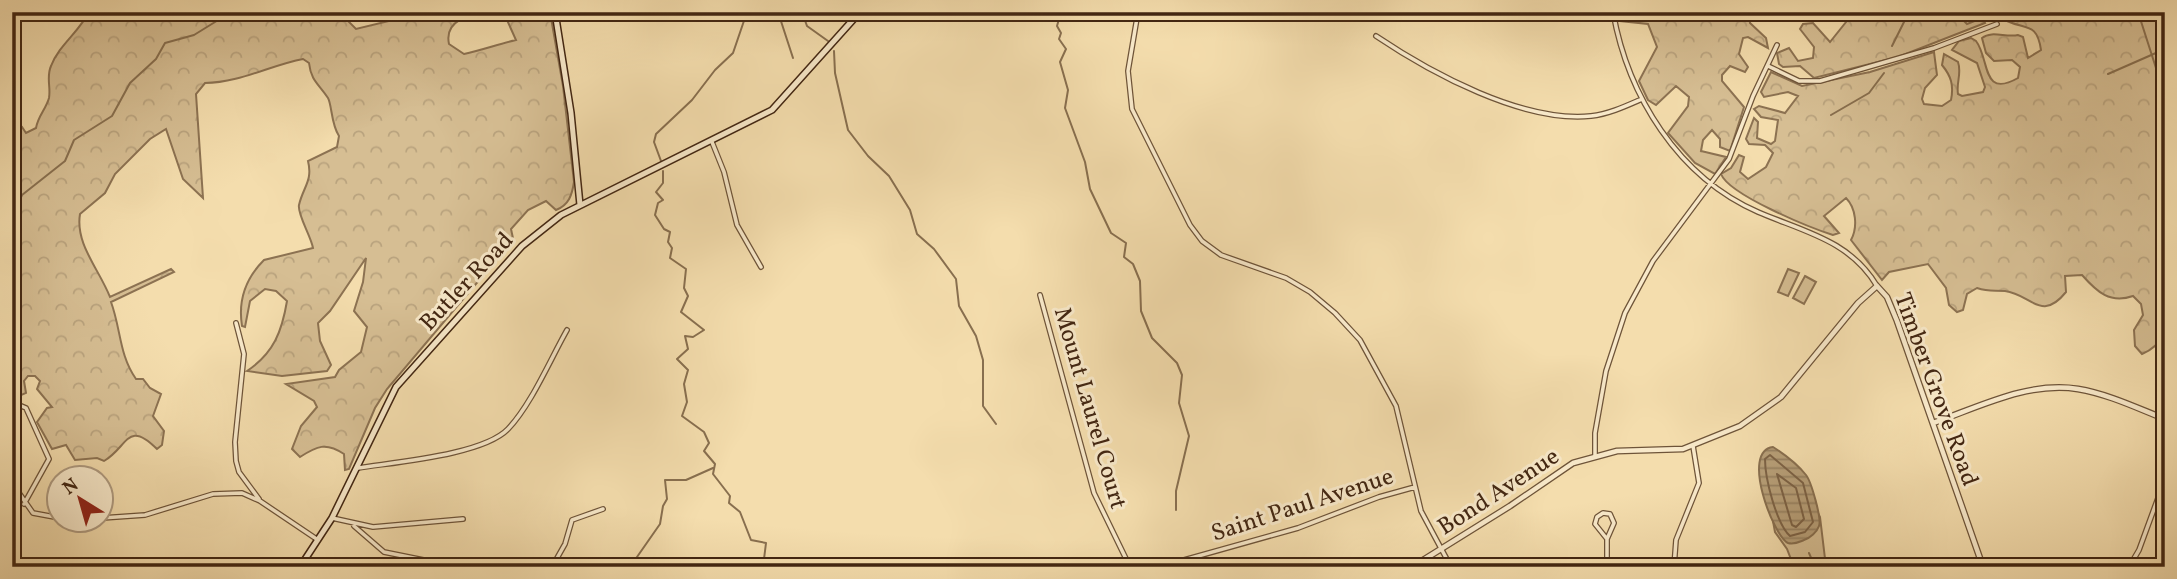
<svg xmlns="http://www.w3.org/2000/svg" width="2177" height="579" font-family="Vollkorn,serif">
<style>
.forest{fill:url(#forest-crowns);stroke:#8c7252;stroke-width:2}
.park{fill:#d6be93;stroke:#8c7252;stroke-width:2}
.water{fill:url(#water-rules);stroke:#886f4f;stroke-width:2}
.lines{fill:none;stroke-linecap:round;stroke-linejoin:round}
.shore{stroke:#7c6245;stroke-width:2}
.stream{stroke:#886f4f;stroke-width:2}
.minor-casing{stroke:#6e5439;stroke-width:6}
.tertiary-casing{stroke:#6e5439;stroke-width:7}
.secondary-casing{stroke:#422612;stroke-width:8}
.minor{stroke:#f8e9ca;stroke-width:3.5}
.tertiary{stroke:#f8e9ca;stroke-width:4.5}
.secondary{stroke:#f8e9ca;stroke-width:5}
.labels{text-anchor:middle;stroke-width:6;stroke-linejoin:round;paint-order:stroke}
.street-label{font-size:24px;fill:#422612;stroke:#f8e9ca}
</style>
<defs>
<pattern id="forest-crowns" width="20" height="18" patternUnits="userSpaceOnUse" patternTransform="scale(1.75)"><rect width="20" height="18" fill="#d6be93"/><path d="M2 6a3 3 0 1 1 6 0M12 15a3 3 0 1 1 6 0" fill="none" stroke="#b9a37e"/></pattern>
<pattern id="water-rules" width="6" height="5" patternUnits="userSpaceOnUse" patternTransform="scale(1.75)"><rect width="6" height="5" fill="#b79f78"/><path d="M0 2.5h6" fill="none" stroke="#968161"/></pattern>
</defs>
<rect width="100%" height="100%" fill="#f4ddad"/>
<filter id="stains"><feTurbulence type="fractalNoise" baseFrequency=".00286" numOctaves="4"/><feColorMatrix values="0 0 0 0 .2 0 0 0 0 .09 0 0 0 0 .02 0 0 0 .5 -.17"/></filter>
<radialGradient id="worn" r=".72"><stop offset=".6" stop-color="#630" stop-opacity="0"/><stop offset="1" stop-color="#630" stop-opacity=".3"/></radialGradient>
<path class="forest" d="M89,12h268l-11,7 10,10 70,-17h61c-18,3 -43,8 -38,32l15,10c18,-4 35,-10 52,-14l-9,-20 3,-5 40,-3 13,74 11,96c-2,13 -5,23 -18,28l-10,-9 -18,9 -17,19 3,14 -17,16 -110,130 -12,19 -26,61 -4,1 -1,-16c-18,-12 -27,-8 -44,3l-8,-8 9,-23 16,-19 -3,-6 -28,-17 49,-7 4,-7 22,-18 6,-25 -13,-16 9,-29 3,-24 -36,53 -12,12 2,18 11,24 -4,6 -45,5 -35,-5c27,-18 35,-40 40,-70l-11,-10 -11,-2 -15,12 -5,26 -3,-1c-4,-25 4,-48 22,-66l49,-12c-2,-12 -16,-34 -14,-43 4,-18 14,-24 9,-44l29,-14 2,-11c-8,-12 -7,-31 -11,-38 -9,-14 -17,-17 -19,-35l-6,-4c-32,6 -64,24 -98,24l-9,11 7,104 -20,-19 -17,-50 -16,10 -35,35 -10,19 -25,21c-5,30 19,55 30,83l61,-28 3,3 -63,30c10,27 8,53 25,77h7l7,9 11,6 -8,22 11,15 -2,14 -5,4c-30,-30 -29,-2 -53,12l-7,-3 -22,2 -9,-15 -14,4 -15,-27 10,-14 5,-1 -15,-18 3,-8 -5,-5h-7l-4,5 2,12 -14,6v-268l10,-4 4,6 10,-5c2,-12 10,-19 13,-30 2,-11 -3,-21 2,-32 8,-21 28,-34 38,-54z
M1617,12h21l8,5 5,-5h98l1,11 16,15 2,10 -20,-11 -5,1 -4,16 9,13 -3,5 -15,-6 -8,9v6l22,26 -14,44 -10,-4v-8l-8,-9 -9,10 -2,11 25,6 -11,17 -20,-11 -27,-30 20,-27 1,-9 -13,-11 -20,19 -8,-5 -9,-19 18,-34 -9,-23 -28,-3z
M1844,12h111l12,12 15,-6 3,5 -87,34 -84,21 -14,-12 -17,1 -4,-3 -2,-11 12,-5 9,13 15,-3 1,-11 -14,-18 3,-5 10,-1 17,19 16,-20z
M2040,12h125v321c-5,9 -13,17 -23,21l-7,-8 -1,-16 9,-15 -2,-11 -8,-8c-23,8 -36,-4 -51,-21l-17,1 1,16c-25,31 -35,2 -61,-1 -11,-1 -16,1 -28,-3l-10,6 -4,16 -6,2 -8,-7 -3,-17 -18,-24 -39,8 -7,8 -31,-40c7,-13 5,-32 -5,-42l-22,18 15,17 -6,2c-22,-7 -104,-40 -112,-61l10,-6 8,-13 5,2 -4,15 8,7 18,-12 7,-14 -8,-8 -16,-1 -3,-5 8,-21 4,4 -1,16 14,6 4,-3 3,-21 -17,-3 -7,-8 5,-3 26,7 13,-17 -10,-4 -24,5 -3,-5 10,-20 31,14 68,-14 64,-20 3,23 -12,13 -3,11 2,5 18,2 9,-6c3,-15 0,-24 -9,-35l2,-11 14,8c4,11 -2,21 0,32l4,2 21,-4 2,-5 -8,-24 -25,-13 7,-9 12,-3 5,3c14,18 5,58 42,37l2,-11 -8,-7 -18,1 -8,-8 -4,-15c10,-8 24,0 36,-3l5,2 5,21 13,-8c-4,-28 -15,-20 -34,-29l15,-7 14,6z"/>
<path class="park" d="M2138,12h27v84z
M1788,269l11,4 -11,23 -10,-4z
M1805,276l11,6 -12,22 -11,-6z
M1808,493l12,24 6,50h-32l-7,-18 -12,-17 -4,-22z"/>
<path class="water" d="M1773,447c11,7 25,18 33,28 5,6 16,44 13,51 -2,6 -9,12 -15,14 -5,2 -10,5 -16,3 -14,-6 -48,-92 -15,-96z"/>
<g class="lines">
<path class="shore" d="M1770,455l33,28 10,39 -8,10 -15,4c-14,-13 -25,-58 -25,-77z
M1777,474l19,14 8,31 -8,8 -4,-2z"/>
<path class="stream" d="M778,12l15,46
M802,12l5,14 21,15
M1061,12l-4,14 4,7 -2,6 7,10 -6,13 8,28 -3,18 20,54 5,27 21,44 15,10 -2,14 9,7 7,17 1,30 11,27 25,25 5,12 -3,28 10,33 -13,55v19
M1892,46l13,-26 -3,-8
M834,51l1,22 13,57 20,26 21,20 21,34 7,24 17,15 22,30 3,27 17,30 7,24v46l13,18
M2108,74l57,-25
M1831,115l38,-22 15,-20
M661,161l-7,-19 2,-8 36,-34 23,-30 18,-17 14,-41
M663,171v12l-7,9 7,8 -5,3 -3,12 9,14 6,3 -2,10 4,6 -2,10 16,11 -2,19 4,8 -7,16 23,18 -11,7 -8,-1 3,13 -11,10 11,11 -4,14 3,18 -5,14 22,16 5,11 -5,8 11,13 -2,10 17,22 -1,7 11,9 11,28 15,3 -3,24
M12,217l10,-22 43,-34 9,-21 38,-24 18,-33 26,-24 9,-16 29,-8 34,-21 16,-2
M2164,325l1,-3
M1809,553l6,14
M630,567l30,-43 3,-18 4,-7 -2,-19h21l27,-12"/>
<defs>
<path id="minor" d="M1138,12l-10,59 4,38 58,116 12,16 19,14 65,23 24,14 25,21 25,27 36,66 25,105 30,56
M1613,12c15,84 65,165 145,200 44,19 92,28 119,74
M1376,36c55,37 147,87 215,80 18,-2 35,-10 51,-17
M1768,66l31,15h21l114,-33 63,-24
M712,142l12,30 13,53 24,42
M1040,295l54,198 36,74
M236,323l8,31 -9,88 1,19 3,11 20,27
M12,402l14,6 23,51 -25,45
M1595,455v-22l11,-62 19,-58 28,-52 76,-102 24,-63 24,-51
M358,468c37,-6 125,-13 150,-39 23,-24 42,-69 59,-99
M12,483l21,30 27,5
M102,518l43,-3 68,-21 29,-1 18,8 58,39
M332,518l41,9 90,-8
M354,526l30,26 74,15
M552,567l13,-23 7,-24 31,-11
M1159,567l139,-39 81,-31 36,-10
M1532,567h10
M1607,567v-28l7,-16 -4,-9 -7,-1 -6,4 -2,7 12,15
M1674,567l2,-27 23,-57 -6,-37
M2129,567l10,-17 26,-71"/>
<path id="tertiary" d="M1933,423c46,-16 95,-42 145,-34 30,5 59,19 87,30
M1412,567l98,-61 63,-43 44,-12 66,-2 57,-23 41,-29 77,-94 19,-17 10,11 10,24 86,246"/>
<path id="secondary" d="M555,12l16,101 9,92
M300,567l32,-49 64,-131 126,-141 39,-31 211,-105 88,-98"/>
</defs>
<use href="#minor" class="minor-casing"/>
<use href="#tertiary" class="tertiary-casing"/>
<use href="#secondary" class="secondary-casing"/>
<use href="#minor" class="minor"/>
<use href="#tertiary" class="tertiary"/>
<use href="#secondary" class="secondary"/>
</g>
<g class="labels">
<g class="street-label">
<text transform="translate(466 281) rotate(-47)" y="8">Butler Road</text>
<text transform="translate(1937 389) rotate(70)" y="8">Timber Grove Road</text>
<text transform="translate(1091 408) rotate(74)" y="8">Mount Laurel Court</text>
<text transform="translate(1498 491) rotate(-33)" y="8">Bond Avenue</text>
<text transform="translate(1302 504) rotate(-18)" y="8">Saint Paul Avenue</text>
</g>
</g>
<rect width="2177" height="579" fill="none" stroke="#f4ddad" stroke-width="42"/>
<rect x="14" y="14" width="2149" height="551" fill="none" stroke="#422612" stroke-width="3.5"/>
<rect x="21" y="21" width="2135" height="537" fill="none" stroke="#422612" stroke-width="2"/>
<g transform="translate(80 499) rotate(323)"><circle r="33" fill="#f8e9ca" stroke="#af9b80" stroke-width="2"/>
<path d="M0-5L12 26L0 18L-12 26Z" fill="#8f2418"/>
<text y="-10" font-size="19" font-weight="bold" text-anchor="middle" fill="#422612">N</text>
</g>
<rect width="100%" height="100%" filter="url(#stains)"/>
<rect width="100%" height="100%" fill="url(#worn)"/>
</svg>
